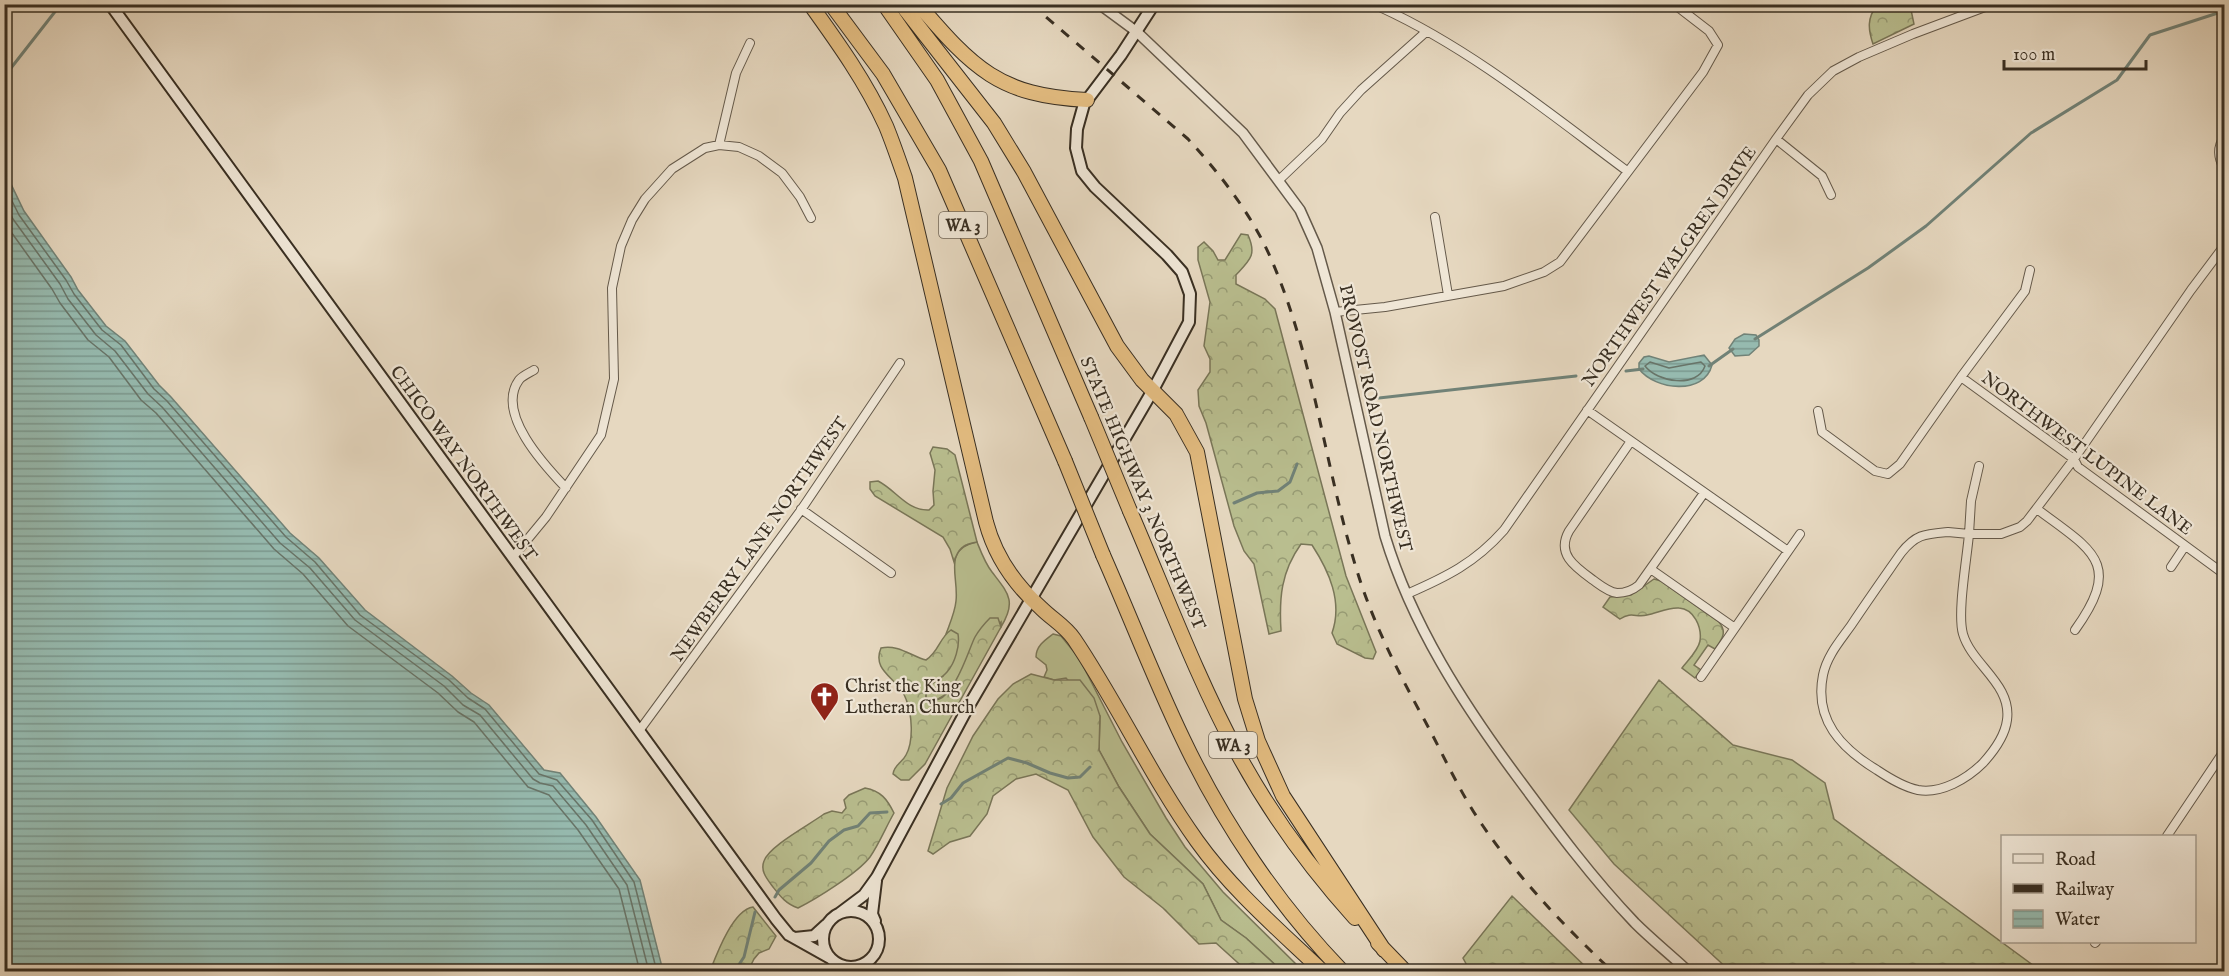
<svg xmlns="http://www.w3.org/2000/svg" width="2229" height="976" font-family="'IM FELL English',serif">
<style>
.grass{fill:#b9be8f;stroke:#797658;stroke-width:1.5}
.forest{fill:url(#forest-crowns);stroke:#797658;stroke-width:1.5}
.water{fill:url(#water-rules);stroke:#718277;stroke-width:1.5}
.lines{fill:none;stroke-linecap:round;stroke-linejoin:round}
.shore{stroke:#687468;stroke-width:1.5}
.stream{stroke:#718277;stroke-width:3}
.minor-casing{stroke:#64594a;stroke-width:10}
.tertiary-casing{stroke:#64594a;stroke-width:12}
.secondary-casing{stroke:#392f22;stroke-width:14}
.motorway-casing{stroke:#392f22;stroke-width:16}
.minor{stroke:#efe6d6;stroke-width:8}
.tertiary{stroke:#efe6d6;stroke-width:9}
.secondary{stroke:#efe6d6;stroke-width:10}
.motorway{stroke:#e3bc80;stroke-width:14}
.rail{stroke:#392f22;stroke-width:3;stroke-dasharray:10 10;stroke-linecap:butt}
.motorway-bridge-casing{stroke:#392f22;stroke-width:16;stroke-linecap:butt}
.motorway-bridge{stroke:#e3bc80;stroke-width:14}
.labels{text-anchor:middle;stroke-width:4.5;stroke-linejoin:round;paint-order:stroke}
.shield{fill:#efe6d6;stroke:#706658;stroke-width:1.5}
.shield-label{font-size:16px;font-weight:bold;fill:#392f22}
.street-label{font-size:18px;fill:#392f22;stroke:#efe6d6}
.poi-label{font-size:18px;fill:#392f22;stroke:#efe6d6;text-anchor:start}
</style>
<defs>
<pattern id="forest-crowns" width="20" height="18" patternUnits="userSpaceOnUse" patternTransform="scale(1.5)"><rect width="20" height="18" fill="#b9be8f"/><path d="M2 6a3 3 0 1 1 6 0M12 15a3 3 0 1 1 6 0" fill="none" stroke="#979b74"/></pattern>
<pattern id="water-rules" width="6" height="5" patternUnits="userSpaceOnUse" patternTransform="scale(1.5)"><rect width="6" height="5" fill="#96baaf"/><path d="M0 2.5h6" fill="none" stroke="#7b988e"/></pattern>
</defs>
<rect width="100%" height="100%" fill="#e6d8c0"/>
<filter id="stains"><feTurbulence type="fractalNoise" baseFrequency=".00333" numOctaves="4"/><feColorMatrix values="0 0 0 0 .2 0 0 0 0 .09 0 0 0 0 .02 0 0 0 .5 -.17"/></filter>
<radialGradient id="worn" r=".72"><stop offset=".6" stop-color="#630" stop-opacity="0"/><stop offset="1" stop-color="#630" stop-opacity=".3"/></radialGradient>
<path class="grass" d="M977,542c4,10 8,21 15,30 16,21 25,29 9,55v-5c-10,10 -25,21 -32,34 -9,16 -17,42 -38,45l-5,-3c-1,-11 8,-17 17,-22l8,-45 -5,3c4,-11 9,-22 10,-33 3,-25 -14,-52 21,-59z
M1053,634l8,2 18,22 43,84 44,76 19,29 38,45 80,79h-21l-36,-33 -25,-18 -18,-36 -53,-50 -31,-47 -20,-37 1,-34 -34,-38 -12,2 -10,-3 3,-7 -1,-5 -10,-8c0,-11 9,-17 17,-23z"/>
<path class="forest" d="M1877,5h33l4,19 -41,20c-5,-15 -6,-26 4,-39z
M1241,234l7,1c9,20 2,25 -12,40v9l29,15 10,10 71,267 30,76 -3,7 -8,-1 -28,-14 -5,-11c11,-31 -3,-62 -20,-88l-11,-1c-20,28 -22,54 -20,87l-12,3 -15,-70 -10,-13 -10,-25 -28,-103 -7,-17 -1,-16 12,-18v-13l-6,-13 6,-44 -12,-42v-13l6,-5 9,9 5,9h7z
M933,447l14,2 8,6 22,87c-14,2 -19,7 -23,20l-4,-13 -7,-12 -68,-41 -5,-7v-7l8,-1c18,9 29,30 51,29l5,-5 -1,-14 2,-21 -5,-17z
M1654,579l7,2 58,41c9,11 2,18 -4,27l-7,-4 -14,20 7,5 -6,8 -13,-10c6,-8 16,-17 18,-27 2,-14 -6,-32 -21,-33 -10,-1 -22,5 -32,7 -11,3 -15,-4 -27,4l-17,-12 7,-10 21,-2z
M990,618h8l3,9 -76,137 -16,16h-8l-8,-6c1,-9 9,-11 13,-19 8,-14 6,-41 0,-56 -7,-21 -35,-27 -25,-51 17,-4 30,8 45,12 13,-8 13,-22 25,-30l7,4c2,12 -3,29 -11,38 -8,10 -23,11 -21,26 25,15 42,-48 49,-61 4,-7 9,-13 15,-19z
M1031,674l23,6h26l14,18 6,18 -1,34 20,37 31,47 53,50 18,36 25,18 36,33h-35l-31,-28 -17,1 -36,-36 -39,-31 -31,-40 -25,-47 -32,-16 -20,5 -23,17 -6,18 -17,22 -20,6 -17,12 -5,-3 19,-63 26,-52 25,-37 15,-15z
M1659,680l74,65 59,15 33,23 9,36 207,152h-311l-116,-107 -45,-54z
M865,788c16,3 22,11 29,25 -8,14 -15,31 -24,44 -12,16 -54,42 -72,51 -12,-4 -18,-12 -25,-21 -6,-8 -13,-16 -9,-26 5,-15 45,-36 60,-47l8,-3 10,2 4,-5 -2,-8 5,-5z
M1512,896l78,75h-120l-7,-13z
M753,907l23,29 -7,13 -10,4 -5,6 -6,12h-38c7,-18 23,-61 43,-64z"/>
<path class="water" d="M5,177l5,5 14,29 47,66 7,13 28,36 19,15 34,44 12,12 119,136 29,25 46,52 87,66 19,17 18,12 55,65 16,3 36,44 44,63 23,91h-658z
M1744,334l12,1 3,5v6l-10,9 -14,1 -6,-8 6,-9z
M1704,355l8,10c-8,31 -57,25 -73,4v-6l5,-6 5,-1 20,6z"/>
<g class="lines">
<path class="shore" d="M4,185l15,30 47,65 8,14 28,36 19,15 33,44 13,12 119,136 29,25 45,53 89,65 19,18 17,11 54,65 18,6 35,40 42,62 23,90
M4,202l9,17 47,65 8,15 28,36 19,16 33,43 14,13 118,136 30,25 45,52 89,66 19,19 17,10 53,64 7,4 13,3 33,39 41,60 22,87
M4,222l48,67 8,14 28,37 21,17 32,43 15,13 118,136 29,25 45,52 90,67 20,19 16,10 54,65 21,8 29,35 41,59 21,83
M1650,362l19,6 32,-6 4,4c-8,23 -48,16 -60,0z"/>
<path class="stream" d="M4,77l57,-73
M1755,339l113,-71 58,-42 105,-93 86,-53 33,-45 74,-24
M1709,366l24,-17
M1626,371l17,-2
M1379,398l197,-22
M1234,503l23,-10 21,-2 12,-9 7,-18
M941,804l10,-6 12,-15 45,-25 19,5 23,10 18,5 12,-1 10,-10
M775,897l4,-7 32,-27 18,-22 15,-11 14,-4 12,-13 17,-1
M734,972l10,-15 11,-45"/>
<defs>
<path id="minor" d="M1379,4l3,4c89,41 167,105 245,163
M2224,137c-7,11 -6,20 0,32
M1776,139l46,37 9,19
M719,145l17,-72 14,-30
M1279,180l43,-41 18,-26 21,-23 66,-59
M1435,217l13,78
M1335,312l50,-5 119,-21 40,-14 16,-10 143,-190 15,-27 -9,-14 -35,-27
M534,370c-5,3 -12,6 -15,10 -24,33 26,86 47,108
M1961,377l113,82 4,8 146,107
M1587,410l201,141
M1818,411l4,21 53,39 13,3 12,-10 61,-87 64,-86 5,-21
M1631,441l-62,90c-13,23 6,36 24,49 7,5 15,12 24,13 8,0 16,-3 22,-8l65,-92
M1979,466l-8,35 -2,33h32l19,-7 7,-6 47,-62 117,-169 33,-44
M801,509l90,64
M2037,509c54,41 87,53 38,121
M1948,532l21,2c-2,24 -12,79 -6,100 9,31 49,50 44,86 -2,16 -14,32 -24,43 -16,16 -42,31 -65,27 -15,-3 -29,-12 -41,-20 -36,-22 -63,-50 -54,-95 4,-20 18,-35 29,-51 16,-24 33,-48 49,-71 15,-19 24,-19 47,-21z
M513,557l33,-40 55,-82 13,-56 -2,-91 9,-42 11,-26 13,-21 27,-30 33,-21 14,-3 20,2 20,9 23,17 18,24 11,21
M2171,567l14,-21
M1652,570l83,58
M1407,594c39,-17 68,-31 97,-64l272,-391 32,-44 25,-24 26,-14 54,-23 80,-30
M1701,677l99,-143
M639,731l162,-221 99,-147
M2167,836l57,-85
M2095,943l1,-1
M1071,972h3"/>
<path id="tertiary" d="M1099,4l38,28 106,101 57,77 17,38 18,64 50,224c27,89 78,168 133,242 37,50 74,100 117,145 17,17 36,32 54,49"/>
<path id="secondary" d="M110,4l666,915 13,16 41,23
M823 939a28 28 0 1 1 56 0a28 28 0 1 1-56 0Z
M840,913l24,-18 13,-18 90,-168 186,-319 36,-68 1,-28 -8,-22 -15,-17 -72,-68 -13,-16 -6,-23 1,-19 7,-25 37,-49 33,-51
M875,921l-3,-7 4,-33
M795,938l19,-2 12,-11"/>
<path id="motorway" d="M810,4c28,39 56,78 76,122 7,17 13,35 19,52l81,344c9,34 28,62 55,86 11,11 24,18 33,31 44,65 77,138 123,202 35,49 82,89 126,131
M831,4l52,70 56,96 126,291
M884,4l53,76 44,81 110,256
M901,4l93,119 30,49 93,174 25,34 34,34 21,38 48,247 13,42 25,55 101,154
M918,4c55,64 81,92 169,96
M1130,511c35,81 66,165 108,243 32,59 72,114 117,164
M1103,555c27,61 51,124 80,184 40,84 95,166 160,233
M1378,943l28,29"/>
</defs>
<use href="#minor" class="minor-casing"/>
<use href="#tertiary" class="tertiary-casing"/>
<use href="#secondary" class="secondary-casing"/>
<use href="#motorway" class="motorway-casing"/>
<use href="#minor" class="minor"/>
<use href="#tertiary" class="tertiary"/>
<use href="#secondary" class="secondary"/>
<use href="#motorway" class="motorway"/>
<path class="rail" d="M1031,4l157,135c33,36 65,77 84,122 43,100 53,209 86,313 16,51 41,100 67,147 19,35 35,72 58,105 37,54 82,101 130,146"/>
<defs>
<path id="motorway-bridge" d="M1091,417l39,94
M1065,461l38,94"/>
</defs>
<use href="#motorway-bridge" class="motorway-bridge-casing"/>
<use href="#motorway-bridge" class="motorway-bridge"/>
</g>
<defs>
<symbol id="church-pin" viewBox="-11 -11 22 30"><path d="M0 17L-7.5 6A9.5 9.5 0 1 1 7.5 6Z" fill="#8f2418" stroke="#efe6d6"/><path d="M-1.2-6h2.4v3.5h3.3v2.4h-3.3V6h-2.4V-.1h-3.3v-2.4h3.3Z" fill="#fff"/></symbol>
</defs>
<g fill-rule="evenodd">
<use href="#church-pin" x="808" y="680" width="33" height="45"/>
</g>
<g class="labels">
<g class="shield">
<rect x="939" y="212" width="48" height="26" rx="4.5"/>
<rect x="1209" y="732" width="48" height="26" rx="4.5"/>
</g>
<g class="shield-label">
<text x="963" y="231">WA 3</text>
<text x="1233" y="751">WA 3</text>
</g>
<g class="street-label">
<text transform="translate(1669 266) rotate(-55)" y="6">NORTHWEST WALGREN DRIVE</text>
<text transform="translate(1376 418) rotate(77)" y="6">PROVOST ROAD NORTHWEST</text>
<text transform="translate(2087 453) rotate(37)" y="6">NORTHWEST LUPINE LANE</text>
<text transform="translate(464 463) rotate(54)" y="6">CHICO WAY NORTHWEST</text>
<text transform="translate(1143 493) rotate(67)" y="6">STATE HIGHWAY 3 NORTHWEST</text>
<text transform="translate(759 539) rotate(-55)" y="6">NEWBERRY LANE NORTHWEST</text>
</g>
<g class="poi-label">
<text x="845" y="692">Christ the King<tspan x="845" dy="21">Lutheran Church</tspan></text>
</g>
</g>
<rect width="2229" height="976" fill="none" stroke="#e6d8c0" stroke-width="24"/>
<rect x="6" y="6" width="2217" height="964" fill="none" stroke="#392f22" stroke-width="3"/>
<rect x="12" y="12" width="2205" height="952" fill="none" stroke="#392f22" stroke-width="1.5"/>
<rect x="2001" y="835" width="195" height="108" fill="#efe6d6" stroke="#a69d8e" stroke-width="1.5"/>
<rect x="2013" y="854" width="30" height="9" fill="#efe6d6" stroke="#a69d8e" stroke-width="1.5"/>
<text x="2055" y="865" font-size="18" fill="#392f22">Road</text>
<rect x="2013" y="884" width="30" height="9" fill="#392f22" stroke="#a69d8e" stroke-width="1.5"/>
<text x="2055" y="895" font-size="18" fill="#392f22">Railway</text>
<rect x="2013" y="910" width="30" height="18" fill="url(#water-rules)" stroke="#a69d8e" stroke-width="1.5"/>
<text x="2055" y="925" font-size="18" fill="#392f22">Water</text>
<path d="M2004 60v9h142v-9" fill="none" stroke="#392f22" stroke-width="3"/>
<text x="2013" y="60" font-size="18" fill="#392f22" stroke="#efe6d6" stroke-width="4.5" paint-order="stroke">100 m</text>
<rect width="100%" height="100%" filter="url(#stains)"/>
<rect width="100%" height="100%" fill="url(#worn)"/>
</svg>
